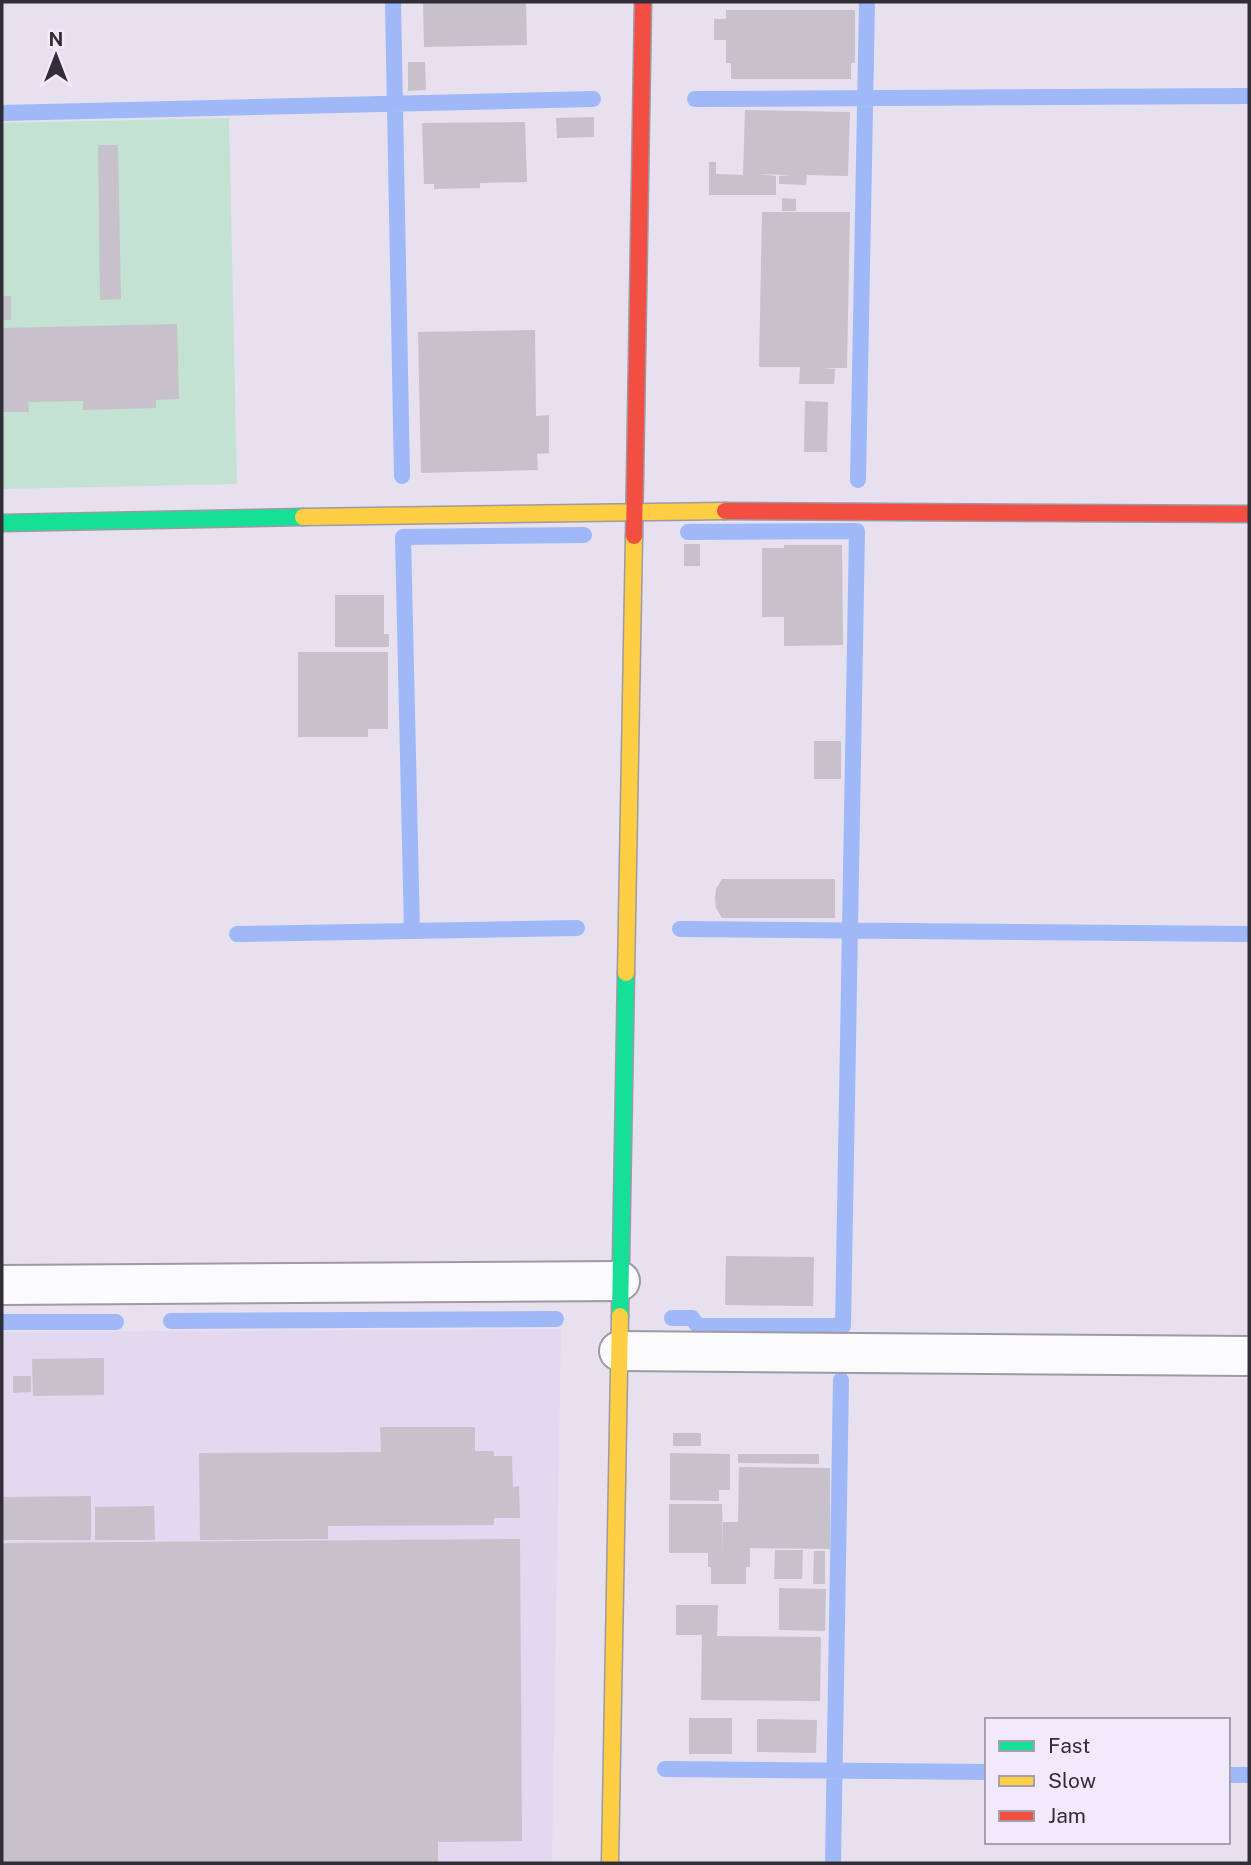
<svg xmlns="http://www.w3.org/2000/svg" width="1251" height="1865" font-family="'Public Sans',sans-serif">
<style>
.built{fill:#e3d8f0}
.green{fill:#c3e2d2}
.lines{fill:none;stroke-linecap:round;stroke-linejoin:round}
.stream{stroke:#9fb8f7;stroke-width:16}
.building{fill:#c6c1cb}
.street-casing{stroke:#9e99a4;stroke-width:42}
.fast-casing{stroke:#9e99a4;stroke-width:19}
.slow-casing{stroke:#9e99a4;stroke-width:19}
.jam-casing{stroke:#9e99a4;stroke-width:19}
.street{stroke:#fbfafc;stroke-width:38}
.fast{stroke:#16e098;stroke-width:16}
.slow{stroke:#ffcf43;stroke-width:16}
.jam{stroke:#f24e42;stroke-width:16}
</style>
<rect width="100%" height="100%" fill="#e7e0ee"/>
<path class="built" d="M561,1329l-9,534h-550v-531z"/>
<path class="green" d="M229,118l8,366 -235,5v-366z"/>
<g class="lines">
<path class="stream" d="M393,2l9,474
M695,99l554,-3
M2,113l591,-14
M858,480l9,-478
M680,929l569,5
M412,931l-9,-394 181,-2
M237,934l340,-6
M672,1318h20l6,8h145l14,-795 -169,1
M171,1321l385,-2
M2,1322h114
M665,1769l322,3
M1228,1775h21
M833,1863l8,-483"/>
</g>
<path class="building" d="M423,2h103l1,43 -103,2z
M726,10h129v53h-4v16h-120v-16h-5v-23h-12v-21h12z
M408,62h17l1,28 -18,1z
M745,110l105,2 -2,64 -41,-1 -1,10 -27,-1v-8l12,-1 -35,-1 20,2v19h-67v-33h7v12l27,1z
M594,117v20l-37,1 -1,-20z
M525,122l2,60 -47,1v5l-46,1v-5h-10l-2,-61z
M98,145h20l3,154 -21,1z
M782,198l14,1v12h-14z
M762,212h88l-3,156h-27l15,1 -1,15h-35l1,-17h-41z
M2,296h9v24h-9z
M177,324l2,75 -23,1v8l-73,2v-9l-55,1 1,10h-27v-84z
M535,330l1,86 13,-1v38l-12,1 1,16 -117,3 -3,-141z
M805,401l23,1 -1,50h-23z
M684,544h16v22h-16z
M784,545h58l1,100 -59,1v-29h-22v-69h22z
M335,595h49v39h5v13h-54z
M298,652h90v77h-20v8h-70z
M814,741h27v38h-27z
M722,879h113v39h-113l-6,-10 -1,-9 1,-10z
M726,1256l88,1 -1,49 -88,-1z
M104,1358v37l-71,1 -1,-37z
M13,1376h18v16l-18,1z
M380,1427h95v24h19v5h18l1,31 6,-1 1,32h-26v7l-166,1v13l-128,1 -1,-87 182,-1z
M673,1433h28v13h-28z
M670,1453l60,1v36h-11v11l-49,-1z
M738,1454h81v10l-81,-1z
M739,1467l91,1v81l-80,-1v19h-4v17h-35v-17h-3v-14h-39v-49h53l1,50v-32h15z
M91,1496v44h-89v-43z
M154,1506l1,34h-60v-33z
M520,1539l2,302 -84,1v21h-436v-320z
M775,1550h28l-1,29h-28z
M814,1551h11v33h-12z
M779,1588l47,1 -1,42 -46,-1z
M676,1605h42l-1,31 104,1 -1,64 -119,-1 1,-65h-26z
M689,1718h43v36h-43z
M757,1719l60,1 -1,33 -59,-1z"/>
<g class="lines">
<defs>
<path id="street" d="M2,1285l618,-4
M619,1351l630,5"/>
<path id="fast" d="M2,523l301,-6
M620,1316l6,-343"/>
<path id="slow" d="M303,517l422,-6
M626,973l8,-437
M610,1863l10,-547"/>
<path id="jam" d="M725,511l524,3
M634,536l9,-534"/>
</defs>
<use href="#street" class="street-casing"/>
<use href="#fast" class="fast-casing"/>
<use href="#slow" class="slow-casing"/>
<use href="#jam" class="jam-casing"/>
<use href="#street" class="street"/>
<use href="#fast" class="fast"/>
<use href="#slow" class="slow"/>
<use href="#jam" class="jam"/>
</g>
<rect width="1251" height="1865" fill="none" stroke="#322e38" stroke-width="7"/>
<rect x="985" y="1718" width="245" height="126" fill="#f2e9fd" stroke="#a59eae" stroke-width="2"/>
<rect x="999" y="1741" width="35" height="10" fill="#16e098" stroke="#a59eae" stroke-width="2"/>
<text x="1048" y="1753" font-size="21" fill="#322e38">Fast</text>
<rect x="999" y="1776" width="35" height="10" fill="#ffcf43" stroke="#a59eae" stroke-width="2"/>
<text x="1048" y="1788" font-size="21" fill="#322e38">Slow</text>
<rect x="999" y="1811" width="35" height="10" fill="#f24e42" stroke="#a59eae" stroke-width="2"/>
<text x="1048" y="1823" font-size="21" fill="#322e38">Jam</text>
<g transform="translate(56 56)" stroke="#f2e9fd" stroke-width="5" paint-order="stroke">
<path d="M0-5L12 26L0 18L-12 26Z" fill="#322e38"/>
<text y="-10" font-size="19" font-weight="bold" text-anchor="middle" fill="#322e38">N</text>
</g>
</svg>
